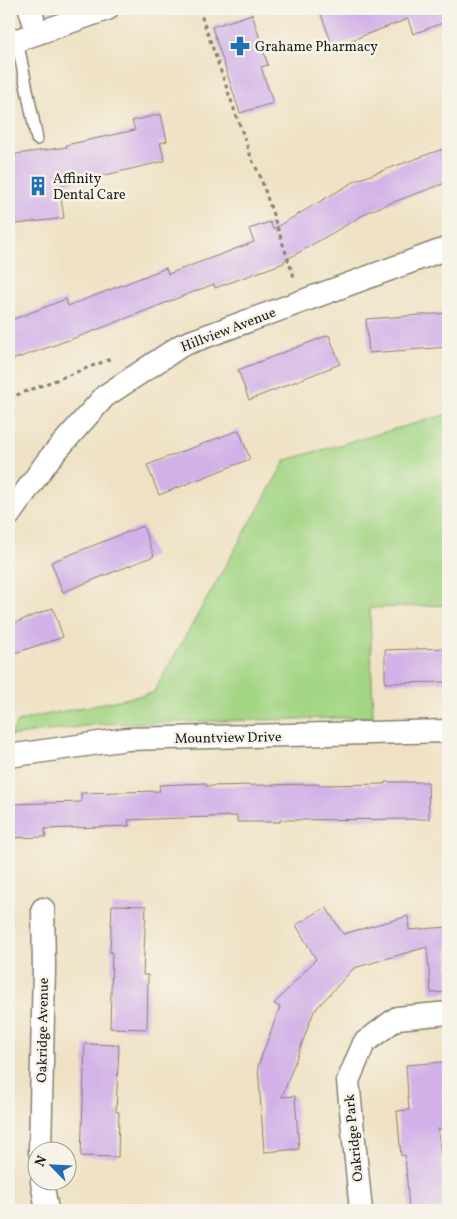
<svg xmlns="http://www.w3.org/2000/svg" width="457" height="1219" font-family="Vollkorn,serif">
<style>
.green{fill:#a3d584;stroke:#607850}
.building{fill:#d1b1e8}
.lines{fill:none;stroke-linecap:round;stroke-linejoin:round}
.service-casing{stroke:#867f70;stroke-width:14}
.minor-casing{stroke:#867f70;stroke-width:25}
.path{stroke:#867f70;stroke-width:3;stroke-dasharray:4 4;stroke-linecap:butt}
.service{stroke:#fff;stroke-width:11}
.minor{stroke:#fff;stroke-width:22}
.labels{text-anchor:middle;stroke-width:5;stroke-linejoin:round;paint-order:stroke}
.poi-label{font-size:14px;fill:#1c1c1c;stroke:#f7f3e8;text-anchor:start}
.street-label{font-size:14px;fill:#1c1c1c;stroke:#f7f3e8}
</style>
<rect width="100%" height="100%" fill="#f7f3e8"/>
<filter id="ink" filterUnits="userSpaceOnUse"><feTurbulence type="fractalNoise" baseFrequency=".02" numOctaves="2"/><feDisplacementMap in="SourceGraphic" scale="10" xChannelSelector="R" yChannelSelector="G"/><feConvolveMatrix kernelMatrix="1 2 1 2 8 2 1 2 1" color-interpolation-filters="sRGB"/></filter>
<filter id="wash" filterUnits="userSpaceOnUse"><feTurbulence type="fractalNoise" baseFrequency=".0096" numOctaves="4" result="noise"/><feDisplacementMap in="SourceGraphic" scale="20" xChannelSelector="R" yChannelSelector="G"/><feGaussianBlur stdDeviation="1.12" result="paint"/><feColorMatrix in="noise" values="0 0 0 0 0 0 0 0 0 0 0 0 0 0 0 0 0 1.4 0 .05"/><feComposite in="paint" operator="in"/></filter>
<g filter="url(#wash)">
<rect width="100%" height="100%" fill="#efe2c4"/>
<path class="green" d="M448,414v191l-78,3 3,109 -273,7 -90,12 7,-14 18,-5 118,-24 133,-233z"/>
<g id="blocks">
<path class="building" d="M319,9h129v12l-35,13 -5,-15 -75,28z
M252,14l16,51 -7,2 12,36 -33,10 -28,-86z
M161,114l6,27 -7,2 5,18 -106,25 5,32 -55,7v-70l58,-8 -1,-2 69,-15 -3,-9z
M448,147v35l-76,28 -88,51v2l-69,25 -1,-4 -128,50 -77,27v-40l57,-22 2,7 98,-38 2,6 86,-32 -5,-13 21,-7 3,7 84,-49z
M448,313v34l-79,6 -3,-34z
M329,335l11,29 -91,36 -11,-30z
M239,430l11,29 -91,36 -12,-30z
M143,526l11,30 -91,36 -12,-30z
M53,608l10,29 -54,18v-30z
M448,648v34l-63,1v-33z
M385,782h43l1,37 -149,1v2h-43v-6l-109,4 1,6 -84,3 1,8 -37,1v-34l72,-2v-9l79,-2 -1,-6 47,-2v3l112,-2v1l67,-1z
M112,905l34,1 -3,69h5l-1,54 -37,-1 2,-76h-2z
M326,907l17,27 65,-18 1,14 39,-3v65l-17,1 -4,-46 -73,21 -40,43 -32,86 13,-1 4,53 -35,3 -6,-86 22,-59 -6,-3 42,-45 -20,-34z
M85,1044l34,1 -3,67h3l-1,45 -37,-1z
M443,1062l1,27h-2l4,40h-8l5,47 5,-1v35h-39l-4,-55 -4,1 -4,-45 12,-1 -3,-45z"/>
</g>
</g>
<g filter="url(#ink)">
<use href="#blocks" fill-opacity="0" stroke="#867f70" stroke-width="1"/>
<g class="lines">
<defs>
<path id="service" d="M17,40l20,99"/>
<path id="minor" d="M30,9l7,24
M9,43l98,-34
M9,515l40,-56 56,-63 77,-51 266,-97
M9,756l118,-17 321,-8
M40,1152l4,-185 -1,-58
M42,1182l5,28
M361,1210l-13,-129 16,-38 33,-25 51,-5"/>
</defs>
<use href="#service" class="service-casing"/>
<use href="#minor" class="minor-casing"/>
<path class="path" d="M199,9l53,151 7,13 35,104
M9,398l104,-40"/>
<use href="#service" class="service"/>
<use href="#minor" class="minor"/>
</g>
</g>
<defs>
<symbol id="pharmacy-bare" viewBox="-9 -9 18 18"><path d="M-2-6h4v4h4v4h-4v4h-4v-4h-4v-4h4Z" fill="#1f6fb2" stroke="#f7f3e8" stroke-width="2.5" paint-order="stroke"/></symbol>
<symbol id="building-bare" viewBox="-9 -9 18 18"><path d="M-4-6H4V6H1V3H-1V6H-4ZM-2.5-4.3h1.7v1.8h-1.7ZM.8-4.3h1.7v1.8H.8ZM-2.5-1h1.7V.8h-1.7ZM.8-1h1.7V.8H.8Z" fill="#1f6fb2" stroke="#f7f3e8" stroke-width="2.5" paint-order="stroke"/></symbol>
</defs>
<g fill-rule="evenodd">
<use href="#pharmacy-bare" x="226" y="32" width="28" height="28"/>
<use href="#building-bare" x="24" y="172" width="28" height="28"/>
</g>
<g class="labels">
<g class="poi-label">
<text x="255" y="51">Grahame Pharmacy</text>
<text x="53" y="183">Affinity<tspan x="53" dy="16">Dental Care</tspan></text>
</g>
<g class="street-label">
<text transform="translate(228 329) rotate(-21)" y="5">Hillview Avenue</text>
<text transform="translate(228 737) rotate(-1)" y="5">Mountview Drive</text>
<text transform="translate(42 1030) rotate(-89)" y="5">Oakridge Avenue</text>
<text transform="translate(353 1138) rotate(-96)" y="5">Oakridge Park</text>
</g>
</g>
<rect width="457" height="1219" fill="none" stroke="#f7f3e8" stroke-width="30"/>
<g transform="translate(52 1166) rotate(294)"><circle r="24" fill="#f7f3e8" stroke="#9f9d96"/>
<path d="M0-4L9 19L0 12L-9 19Z" fill="#1f6fb2"/>
<text y="-8" font-size="14" font-weight="bold" text-anchor="middle" fill="#1c1c1c">N</text>
</g>
</svg>
